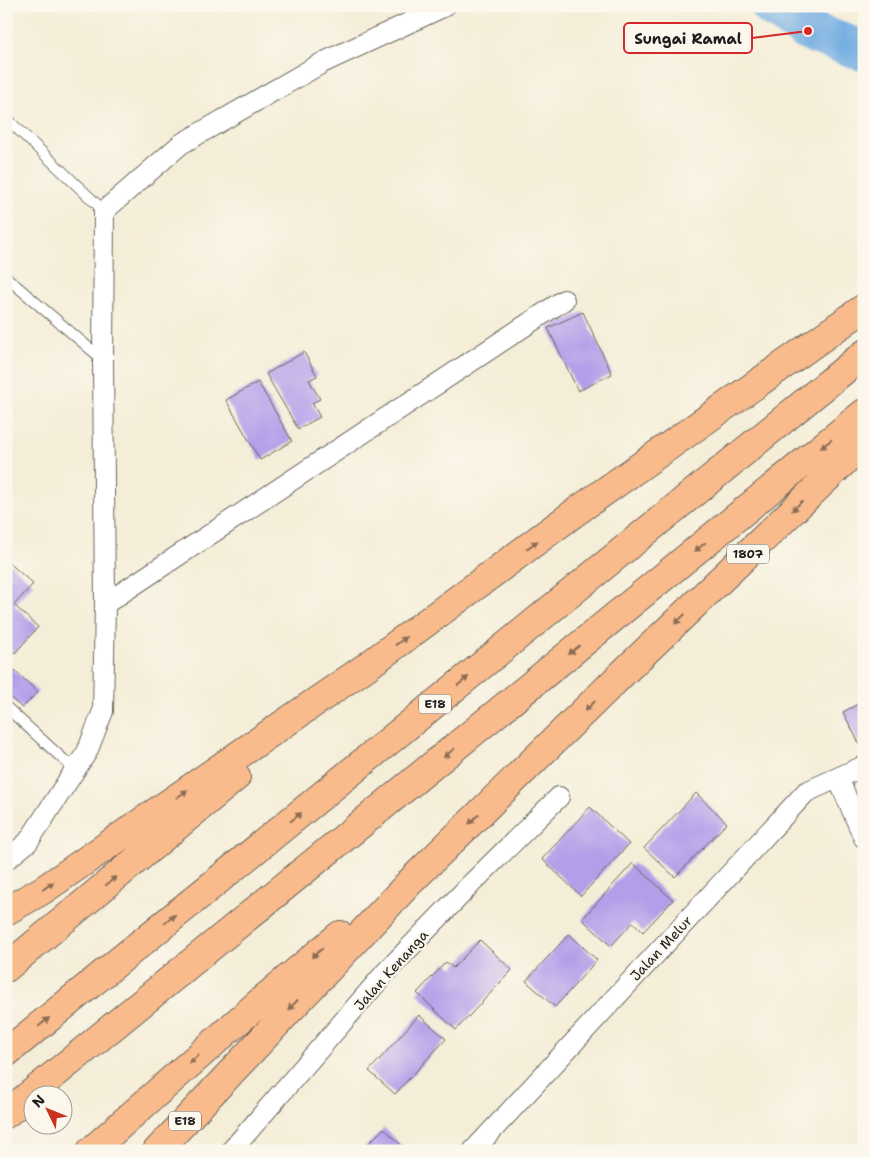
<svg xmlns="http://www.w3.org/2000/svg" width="870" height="1157" font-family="'Shantell Sans',sans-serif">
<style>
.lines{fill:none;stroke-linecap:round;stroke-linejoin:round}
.river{stroke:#70abe1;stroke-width:41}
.building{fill:#b39fe9}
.service-casing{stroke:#68655d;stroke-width:12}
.minor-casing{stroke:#68655d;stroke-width:22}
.motorway-casing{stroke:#68655d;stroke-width:30}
.service{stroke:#fff;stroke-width:10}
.minor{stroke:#fff;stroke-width:20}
.motorway{stroke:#fabb8c;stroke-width:28}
.oneway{fill:#8b6c54}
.labels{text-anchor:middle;stroke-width:4.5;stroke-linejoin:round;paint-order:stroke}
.shield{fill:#fbf7ec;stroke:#5f5e5a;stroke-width:1}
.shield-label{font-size:12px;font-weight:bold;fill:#1c1c1c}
.street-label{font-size:14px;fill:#1c1c1c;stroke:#fbf7ec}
.leader{fill:none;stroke:#d62828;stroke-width:2}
.callout-dot{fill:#d62828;stroke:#fbf7ec;stroke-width:2}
.callout{fill:#fbf7ec;stroke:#d62828;stroke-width:2}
.callout-label{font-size:15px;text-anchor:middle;font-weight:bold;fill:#1c1c1c}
</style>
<rect width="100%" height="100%" fill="#fbf7ec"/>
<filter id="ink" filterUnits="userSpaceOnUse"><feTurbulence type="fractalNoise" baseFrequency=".02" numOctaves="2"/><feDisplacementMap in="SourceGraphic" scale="10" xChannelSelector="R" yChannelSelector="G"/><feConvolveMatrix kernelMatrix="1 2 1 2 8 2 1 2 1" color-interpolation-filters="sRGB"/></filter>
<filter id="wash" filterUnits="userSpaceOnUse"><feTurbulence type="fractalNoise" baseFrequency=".0096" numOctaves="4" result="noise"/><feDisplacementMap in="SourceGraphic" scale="20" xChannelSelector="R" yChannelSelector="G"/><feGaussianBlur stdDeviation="1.12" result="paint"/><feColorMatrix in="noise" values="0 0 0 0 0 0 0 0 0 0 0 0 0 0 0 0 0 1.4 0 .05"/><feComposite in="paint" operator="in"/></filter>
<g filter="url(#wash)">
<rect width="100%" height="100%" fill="#f4edd7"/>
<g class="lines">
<path class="river" d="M771,6l37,25 56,20"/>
</g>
<g id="blocks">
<path class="building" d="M583,312l29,62 -34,17 -30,-63z
M304,352l13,24 -8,4 11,19 -8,4 8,14 -22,12 -32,-55z
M258,382l34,59 -32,19 -34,-60z
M6,560l27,24 -19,21 24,22 -23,26 -9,-8z
M6,663l32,29 -16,16 -16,-14z
M864,701v42l-4,2 -17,-33z
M696,793l31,30 -52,54 -31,-29z
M590,807l39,37 -48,52 -39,-37z
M633,863l40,37 -30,32 -10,-10 -22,24 -29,-27z
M569,934l28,26 -42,47 -29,-26z
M480,940l32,30 -56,60 -39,-37 29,-31 7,6z
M419,1015l27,24 -51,55 -26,-23z
M384,1128l23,23h-46z"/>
</g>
</g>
<g filter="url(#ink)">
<use href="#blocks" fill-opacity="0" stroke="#68655d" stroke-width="1"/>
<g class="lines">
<defs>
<path id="service" d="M6,118l98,93
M6,277l96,82
M6,707l69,63"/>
<path id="minor" d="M105,604l459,-304
M838,778l26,60
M6,860l22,-18 47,-72 12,-18 16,-41 2,-107 -2,-244 1,-149 77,-67 141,-81 123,-57
M231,1151l154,-178 87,-90 87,-86
M473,1151l333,-359 58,-26"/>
<path id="motorway" d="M6,911l37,-21 323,-223 211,-156 287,-203
M6,968l230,-191
M6,1053l858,-699
M6,1114l858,-701
M91,1151l170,-150 79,-66
M157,1151l254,-270 214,-210 223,-213 16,-27"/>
</defs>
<use href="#service" class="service-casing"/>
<use href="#minor" class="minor-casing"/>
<use href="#motorway" class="motorway-casing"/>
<use href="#service" class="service"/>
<use href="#minor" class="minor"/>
<use href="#motorway" class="motorway"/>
</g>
<defs><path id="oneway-solid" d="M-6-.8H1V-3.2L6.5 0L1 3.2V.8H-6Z" transform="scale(1.25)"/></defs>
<g class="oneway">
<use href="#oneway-solid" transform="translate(826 444) rotate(141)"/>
<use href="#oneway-solid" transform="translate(797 506) rotate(136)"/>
<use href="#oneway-solid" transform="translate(532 545) rotate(-36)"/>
<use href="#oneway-solid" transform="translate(700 547) rotate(141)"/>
<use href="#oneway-solid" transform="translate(680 619) rotate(136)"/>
<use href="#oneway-solid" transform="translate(401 641) rotate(-36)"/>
<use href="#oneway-solid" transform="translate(574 650) rotate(141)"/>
<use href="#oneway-solid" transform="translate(463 681) rotate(-39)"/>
<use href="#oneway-solid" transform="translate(590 706) rotate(136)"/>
<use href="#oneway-solid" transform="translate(449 753) rotate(141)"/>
<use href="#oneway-solid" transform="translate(182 794) rotate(-35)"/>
<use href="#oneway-solid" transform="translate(296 817) rotate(-39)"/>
<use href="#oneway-solid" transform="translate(474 819) rotate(136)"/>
<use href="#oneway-solid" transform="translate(111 881) rotate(-40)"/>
<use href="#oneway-solid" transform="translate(48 886) rotate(-34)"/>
<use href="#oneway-solid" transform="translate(170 919) rotate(-39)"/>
<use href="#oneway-solid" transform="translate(317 953) rotate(140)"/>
<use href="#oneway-solid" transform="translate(293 1005) rotate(133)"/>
<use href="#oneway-solid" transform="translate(44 1022) rotate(-39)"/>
<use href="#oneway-solid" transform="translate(194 1059) rotate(139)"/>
</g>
</g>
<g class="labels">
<g class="shield">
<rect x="727" y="544.5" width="42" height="19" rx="4"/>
<rect x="419" y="694.5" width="32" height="19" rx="4"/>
<rect x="169" y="1111.5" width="32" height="19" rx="4"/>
</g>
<g class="shield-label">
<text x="748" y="558">1807</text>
<text x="435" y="708">E18</text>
<text x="185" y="1125">E18</text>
</g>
<g class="street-label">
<text transform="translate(661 948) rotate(-47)" y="5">Jalan Melur</text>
<text transform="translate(391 970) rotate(-48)" y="5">Jalan Kenanga</text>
</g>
</g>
<path class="leader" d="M808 31L752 38"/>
<circle class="callout-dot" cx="808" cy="31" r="5"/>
<rect class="callout" x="624" y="23" width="128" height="30" rx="5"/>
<g class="callout-label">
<text x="688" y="44">Sungai Ramal</text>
</g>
<rect width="870" height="1157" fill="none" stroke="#fbf7ec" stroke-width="25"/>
<g transform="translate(48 1110) rotate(313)"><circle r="24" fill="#fbf7ec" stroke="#a29f99"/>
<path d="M0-4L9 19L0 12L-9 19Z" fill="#c8321e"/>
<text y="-8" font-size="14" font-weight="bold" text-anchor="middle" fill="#1c1c1c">N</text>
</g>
</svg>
